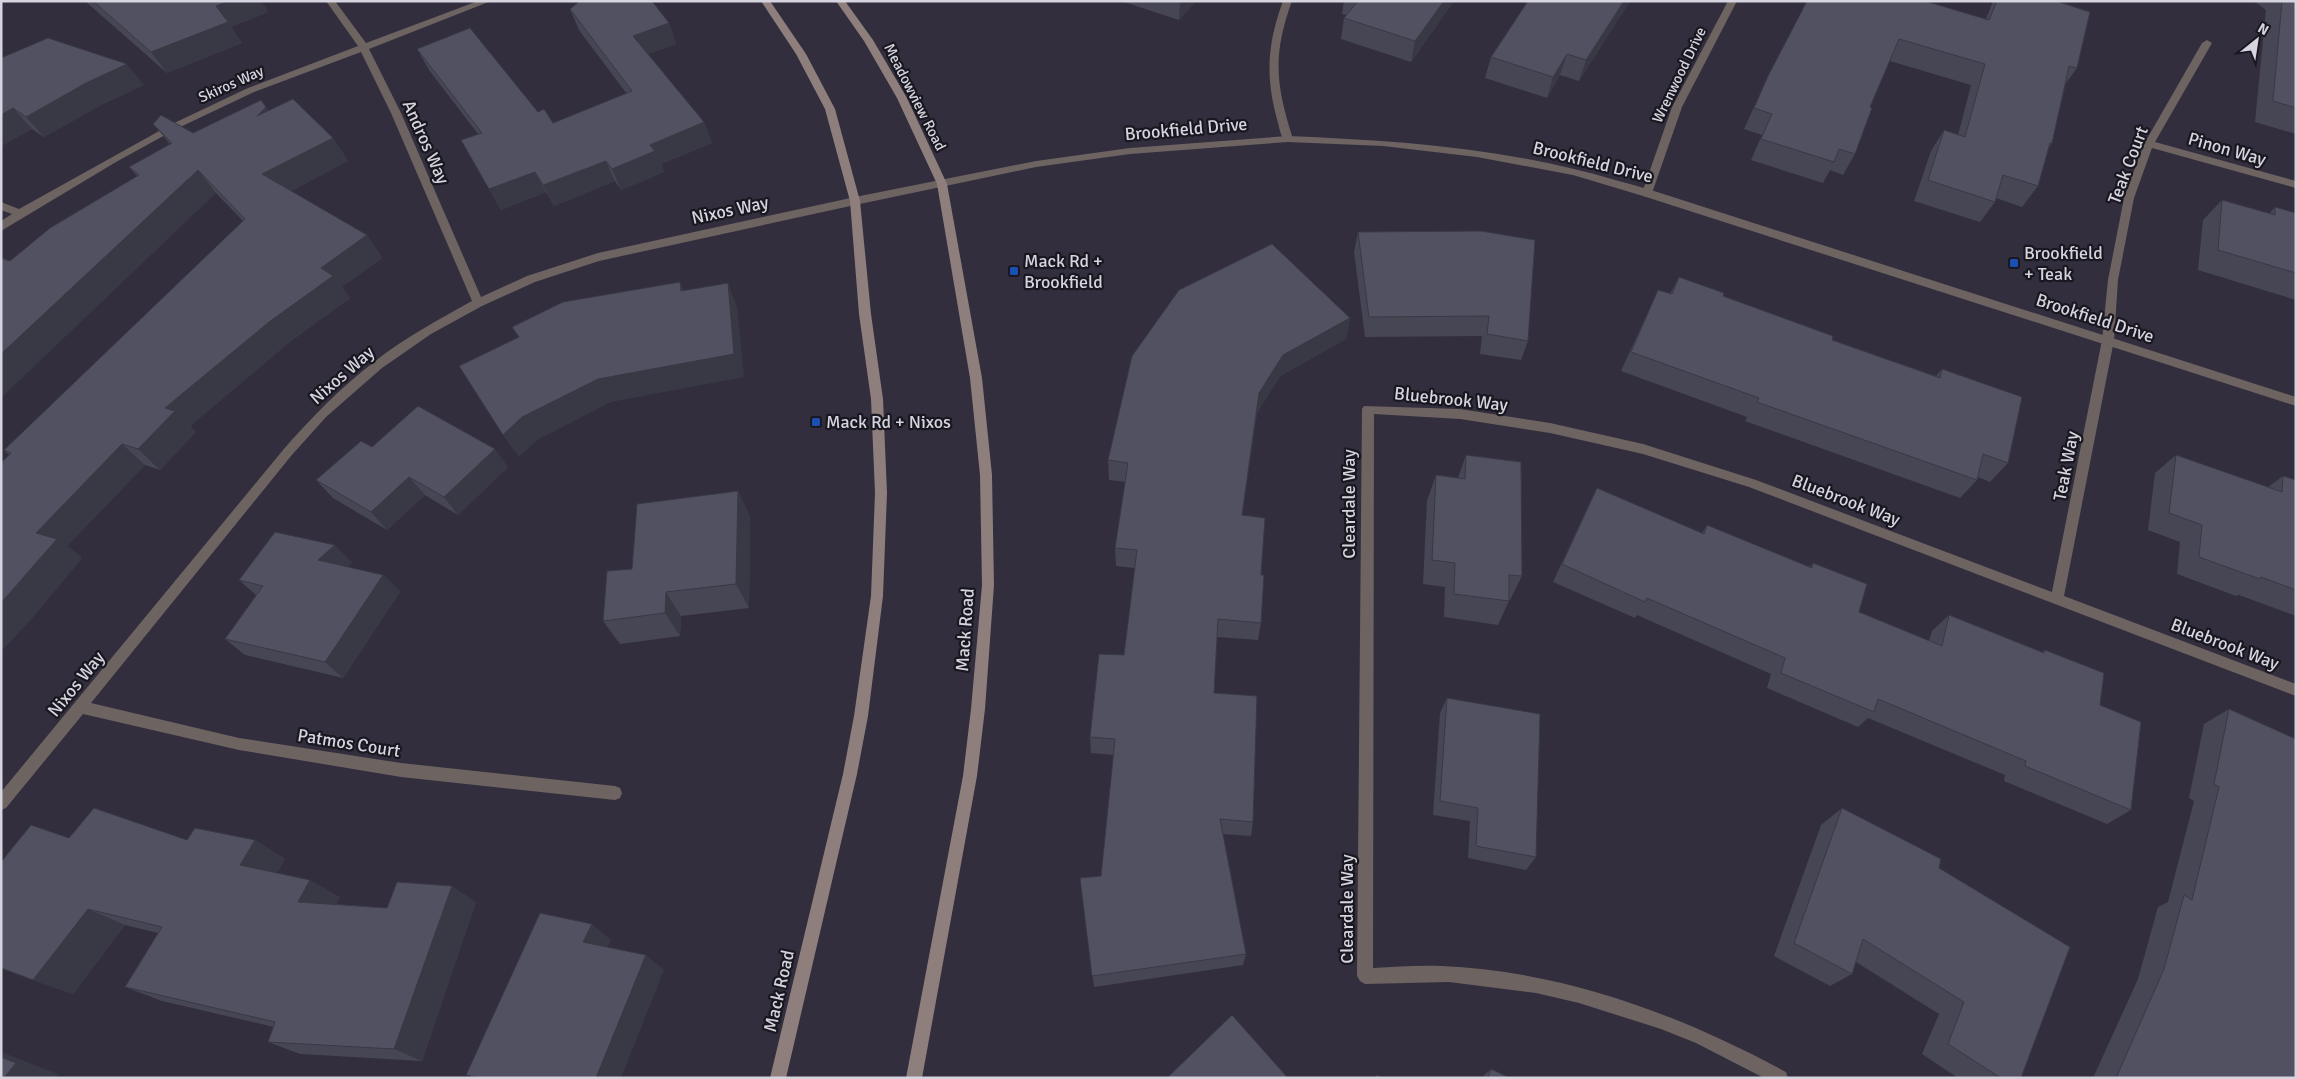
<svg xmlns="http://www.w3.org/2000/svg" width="2297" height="1079" font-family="Signika,sans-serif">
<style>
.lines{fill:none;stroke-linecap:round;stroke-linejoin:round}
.minor{fill:#6d6361;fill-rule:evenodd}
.tertiary{fill:#6d6361;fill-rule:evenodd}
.secondary{fill:#8e7f7c;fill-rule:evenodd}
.wall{fill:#474654}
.shaded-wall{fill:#393945}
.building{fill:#525162;stroke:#393945}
.transit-dot{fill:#1a4fb4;stroke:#19171f;stroke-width:2}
.labels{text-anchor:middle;stroke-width:4.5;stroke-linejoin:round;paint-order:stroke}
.far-street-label{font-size:15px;fill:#d6d4de;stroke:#19171f}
.street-label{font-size:18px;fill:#d6d4de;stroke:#19171f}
.poi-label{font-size:18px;fill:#d6d4de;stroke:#19171f;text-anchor:start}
</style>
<rect width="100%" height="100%" fill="#322e3e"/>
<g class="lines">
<path class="minor" d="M326,1h9l31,42 112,-42h13l-122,48 32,64 80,184 46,-21 71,-23 257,-56 5,4 -5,4 -256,56 -64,21 -53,24 -51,28 -49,34 -56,49 -35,39 -200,247 148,35 162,25 214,23 5,2 2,5 -2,5 -5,2 -214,-23 -162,-27 -156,-36 -77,94 -5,2v-18l282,-342c28,-32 57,-62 91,-88 30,-24 64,-42 98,-61l-81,-188 -30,-61 -107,40 -78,37 -60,33 -115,69v-10l11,-7 -11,-4v-8l18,7 151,-84 78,-37 110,-42z
M1283,1h9c-20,55 -16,84 1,138l-5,3c-7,-2 -8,-12 -10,-19 -13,-46 -11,-78 5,-122z
M1728,1h9l-55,106 -30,86 -5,4 -4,-1 -1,-3 30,-86z
M2207,40l5,3 -57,99 141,39v7l-144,-40 -18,50 -16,82 -4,60 -50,256 232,88v12l-547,-209 -106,-33 -93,-21 -90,-14 -86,-5 -1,554c22,-1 45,-3 68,-2 122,5 238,48 345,106l2,6h-24l-68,-35 -35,-14 -82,-26 -43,-10 -87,-11 -84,2 -5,-3 -3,-5 5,-567 2,-3 96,3 90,14 93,21 113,36 296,112 50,-252 6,-60 16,-82 20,-54 58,-101z"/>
<path class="tertiary" d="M1288,136c96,4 192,10 286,33 26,6 51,14 77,21l645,207v9l-653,-210 -70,-21 -96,-18 -94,-11 -95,-4 -158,12 -94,13 -181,38 -5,-4 5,-4 181,-36 94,-13z"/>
<path class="secondary" d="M761,1h9l36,53 29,55 25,92 11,113 12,85 4,94 -4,103 -15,120 -11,58 -71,304h-16l73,-304 11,-58 17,-120 4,-103 -4,-94 -12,-85 -9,-113 -25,-92 -29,-55z
M836,1h9l28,39 34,58 40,86 35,194 10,97 2,110 -9,124 -8,67 -55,302h-16l57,-302 8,-67 11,-124 -2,-110 -10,-97 -33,-194 -40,-86 -33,-57z"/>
</g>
<path class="wall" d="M85,1h176l7,11 -37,15 11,16 -75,30z
M1121,1h75l-17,19z
M1344,1h110l-43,61 -70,-23 3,-21 3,-3 -5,-1z
M1630,1l-51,80 -19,-6 -13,23 -62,-20 6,-21z
M1807,1l179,18 7,-18h63l21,67 -11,15 -14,60 -3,5 -11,38 -16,21 -26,-9 -1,4 -15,20 -66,-21 17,-50 13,-21 14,5 13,-50 -81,-24 -20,46 -15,47 -12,21 -13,-5 -7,13 -72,-23 11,-25 -18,-6 24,-53z
M2254,1h42v133l-41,-12 11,-112z
M570,9l99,14 7,21 -28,10 56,68 8,21 -51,21 3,8 -43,18 -6,-9 -61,25 -8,-14 -45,18 -40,-70 17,-6 -49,-64 -12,-21 121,63 15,11 74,-29 -48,-64z
M1,58l143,27 -41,19 -59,33 -12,-8 -31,17z
M261,100l7,10 65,28 15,23 -57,30 76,44 15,23 -40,29 8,11 -63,46 -97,82 6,6 -36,38 -15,-5 -78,81 15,12 -50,60 -31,33v-188l8,-8 -5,-5 239,-229 -27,-28 -79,-17 -8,-9 41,-23 -17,-20 40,9z
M2222,200l47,14 6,-7 21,6v87l-98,-30 5,-50z
M1358,232l170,109 -7,19 -41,-6 2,-18 -117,1 -11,-85z
M1679,277l44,19 109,44 104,36 6,-7 66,94 -18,19 -12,-5 -1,3 -17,18 -215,-77 2,-4 -126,-46 37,-81 12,4z
M1350,318l-4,21 -66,37 -23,37 -15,102 19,60v48l-3,17 -41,-3 -3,56 39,129 -2,14 -28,-2 23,120 -3,11 -149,22 -14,-109 21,-2 13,-121 -23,-2 -1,-16 34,-82 11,-87 -19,-2 -1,-18 10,-66 -16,-2 -1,-20z
M372,447l136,20 -50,48 -33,-20 -38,35 -54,-32 -17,-18z
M1466,455l56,121 -12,24h-1v1l-11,24 -54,-8 1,-30 -22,-3 4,-83 9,-26 22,3z
M2176,455l92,32 15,-11 13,4v136l-57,-21 -3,1 -59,-22 3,-32 -32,-12 7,-57z
M1597,488l105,45 5,-8 103,42 3,-4 46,49 70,29 3,-10 17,-16 93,37 3,-2 55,55 31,105 -24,14 -103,-43 1,-6 -137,-57 -10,9 -91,-39 4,-14 -134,-59 -2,3 -82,-36 35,-76z
M738,491l12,26 -1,91 -68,8 -1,20 -60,8 -17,-23 29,-52z
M352,562l-5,5 36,8 17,17 -57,86 -98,-23 -20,-16 31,-44 -17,-15z
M1447,698l89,159 -10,13 -58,-12 2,-37 -37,-6 7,-102z
M2229,709l67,369h-203l45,-99 20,-72 10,-5 26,-101 -5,-3 15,-74z
M1842,808l179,270h-63l-36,-24 17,-40 -83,-52 -4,12 -22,12 -56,-30 47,-131z
M69,838l186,2 30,19 -8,14 63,24 -4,7 51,4 89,-6 -54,159 -122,-7 -32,-12 6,-15 -112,-26 -37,-14 33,-54 -33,-8 -52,69 -40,-14z
M1491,1069l19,9h-29z"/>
<path class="shaded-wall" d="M229,1h32l7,11 -37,15 11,16 -75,30 -16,-21 65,-46z
M1181,1h15l-17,19 1,-17z
M1444,1h10l-43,61 4,-21z
M1624,1h6l-51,80 7,-21z
M669,23l7,21 -35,13 -8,-21z
M1567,54l-7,21 -13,23 6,-21z
M127,64l17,21 -41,19 -59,33 -18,-20 60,-34z
M266,107l16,23 -25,-14z
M13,108l19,21 -31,17v-31z
M704,122l8,21 -51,21 3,8 -43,18 -9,-21 38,-24z
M333,138l15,23 -69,36 -17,-23z
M606,161l9,20 -61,25 -11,-21z
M198,170l18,23 -215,205v-44z
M535,172l11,20 -45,18 -12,-21z
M367,235l15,23 -40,29 8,11 -63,46 -97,82 6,6 -36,38 -22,-21 27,-41 156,-140z
M680,282l11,24 -10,-15z
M728,283l9,24 7,70 -133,25 -74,38 -18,17 -16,-22 19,-18z
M1350,318l-4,21 -66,37 -23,37 -17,121 19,-141 24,-38z
M122,444l23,21 -78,81 15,12 -50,60 -31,33v-48l35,-70z
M495,449l13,18 -50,48 -14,-18z
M409,477l16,18 -38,35 -16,-18z
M738,491l12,26 -1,91 -13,-24z
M335,545l17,17 -16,16 -18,-18z
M383,575l17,17 -57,86 -18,-16z
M666,592l15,24 -1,20 -15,-23z
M255,840l30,19 -14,24 -31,-18z
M310,880l30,17 -12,21 -30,-16z
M452,886l24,16 -54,159 -28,-12z
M88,909l37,16 -52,69 -40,-14z
M592,924l19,16 -8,17 -20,-15z
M646,955l18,15 -43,108h-25z
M1,1052l57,22 -2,4h-52z"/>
<path class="building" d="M93,1h136l-13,5 12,16 -77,30z
M580,1h72l17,22 -36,13 71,86 -54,23 5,6 -43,18 -6,-8 -63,24 -8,-13 -46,17 -28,-49 21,-7 -65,-84 53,-21 68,84 6,-3 9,14 79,-32 -62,-82z
M1358,1h86l-29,40 -71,-23z
M1528,1h96l-38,59 -19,-6 -14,23 -62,-20z
M1807,1h118l64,19 8,-19h59l34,11 -13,56 -8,-2 -17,77h-2l-12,43 -35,-11 -8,27 -67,-22 16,-50 21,7 20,-73 -86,-25 -29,68 2,1 -17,46 -16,-5 -5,13 -73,-23 11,-25 -18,-6 14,-32z
M2282,1h14v107l-23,-7z
M48,38l79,26 -41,19 -60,34 -13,-9 -12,7v-57z
M293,99l40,39 -71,36 105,61 -46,33 12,8 -64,46 -104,86 10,3 -37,38 -16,-5 -86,89 21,6 -56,64v-140l10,-10 -7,-3 241,-231 -47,-49 -197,184v-96l9,3 40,-33 89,-53 -10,-8 43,-24 -19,-19 8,-9 32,18 68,-33 5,7 -9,9z
M2222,200l53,15v-8l21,6v60l-78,-23z
M1481,231l54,9 -7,101 -41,-7 2,-18 -120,1 -11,-85z
M1272,244l78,74 -67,37 -24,38 -17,122 23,3 -4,57h3l-3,48 -43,-4 -4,74 43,3 -4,126 -33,-3 26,135 -154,22 -12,-98 21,-2 14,-137 -25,-2 9,-83 25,1 13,-105 -22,-2 13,-85 -20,-3 24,-104 47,-66z
M1679,277l45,16 -1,3 110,40 -1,4 108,38 2,-9 80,28 -14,66 -25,-9 -6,26 -220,-78 2,-4 -128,-46 27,-62 14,4z
M680,282l1,9 47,-8 6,71 -136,25 -76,38 -19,18 -44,-69 60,-29 -7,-10 51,-25z
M418,406l77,43 -51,48 -35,-20 -38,35 -55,-32 45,-39 11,6z
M1466,455l55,7 1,114 -13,-1v26l-55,-7 1,-31 -23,-3 4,-85 29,4z
M2176,455l106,37 1,-16 13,4v110l-35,-13 -1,2 -61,-22 3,-32 -33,-12z
M1597,488l107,46 3,-9 105,43 1,-5 54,21 -8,28 83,34 7,-31 95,38 1,-3 59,23 -4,32 41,17 -10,88 -106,-44 1,-5 -148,-62 -4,13 -93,-39 4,-15 -138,-60 -2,4 -83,-38z
M738,491l-2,93 -70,8 -1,21 -62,8 4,-50 25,-2 5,-65z
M275,532l60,13 -17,15 65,15 -58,87 -100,-23 38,-53 -24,-6z
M1447,698l93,16 -4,143 -60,-11 2,-38 -38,-7z
M2229,709l67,30v339h-180l48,-109 20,-74 8,5 27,-113 -5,-3z
M94,808l93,32 8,-12 60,12 -15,25 70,15 -12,22 89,6 10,-26 55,4 -58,163 -126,-7 7,-20 -150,-35 37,-60 -74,-18 -55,71 -32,-12v-106l30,-37 38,13z
M1842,808l99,51 -2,9 131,79 -49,131h-20l-53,-34 16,-42 -101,-63 -11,35 -58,-31z
M540,913l52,11 -9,18 63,13 -50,123h-117l-13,-3z
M1232,1015l56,63h-121z
M1,1057l15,6 -12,15h-3z
M1491,1069l19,9h-22z
M1376,1075l9,3h-10z"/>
<g class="transit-dot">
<rect x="2009" y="258" width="10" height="10" rx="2.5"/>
<rect x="1009" y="266" width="10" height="10" rx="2.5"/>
<rect x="811" y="417" width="10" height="10" rx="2.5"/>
</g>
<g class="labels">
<g class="far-street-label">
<text transform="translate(1679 75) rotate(-64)" y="5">Wrenwood Drive</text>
<text transform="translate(231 84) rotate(-24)" y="5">Skiros Way</text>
<text transform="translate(915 97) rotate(63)" y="5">Meadowview Road</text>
</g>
<g class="street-label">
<text transform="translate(1186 129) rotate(-5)" y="6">Brookfield Drive</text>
<text transform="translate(426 142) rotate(66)" y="6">Andros Way</text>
<text transform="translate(2227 149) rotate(16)" y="6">Pinon Way</text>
<text transform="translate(1593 162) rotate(14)" y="6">Brookfield Drive</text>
<text transform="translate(2128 165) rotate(-69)" y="6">Teak Court</text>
<text transform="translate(730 210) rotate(-12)" y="6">Nixos Way</text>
<text transform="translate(2095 318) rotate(18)" y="6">Brookfield Drive</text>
<text transform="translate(342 375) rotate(-41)" y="6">Nixos Way</text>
<text transform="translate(1451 399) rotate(6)" y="6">Bluebrook Way</text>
<text transform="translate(2066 466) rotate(-79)" y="6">Teak Way</text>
<text transform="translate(1846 500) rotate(21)" y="6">Bluebrook Way</text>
<text transform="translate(1349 504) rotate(-90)" y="6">Cleardale Way</text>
<text transform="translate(965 630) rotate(-86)" y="6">Mack Road</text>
<text transform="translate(2225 644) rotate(21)" y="6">Bluebrook Way</text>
<text transform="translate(76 684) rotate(-51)" y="6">Nixos Way</text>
<text transform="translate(349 743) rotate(9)" y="6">Patmos Court</text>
<text transform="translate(1347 909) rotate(-90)" y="6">Cleardale Way</text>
<text transform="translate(779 991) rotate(-77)" y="6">Mack Road</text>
</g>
<g class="poi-label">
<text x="2024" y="259">Brookfield<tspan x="2024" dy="21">+ Teak</tspan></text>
<text x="1024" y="267">Mack Rd +<tspan x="1024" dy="21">Brookfield</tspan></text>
<text x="826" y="428">Mack Rd + Nixos</text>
</g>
</g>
<rect width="2297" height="1079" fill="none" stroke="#d6d4de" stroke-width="5"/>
<g transform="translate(2257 40) rotate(30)" stroke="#19171f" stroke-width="4" paint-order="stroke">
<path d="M0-4L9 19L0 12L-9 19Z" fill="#d6d4de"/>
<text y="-8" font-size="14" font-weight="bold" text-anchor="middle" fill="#d6d4de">N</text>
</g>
</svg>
